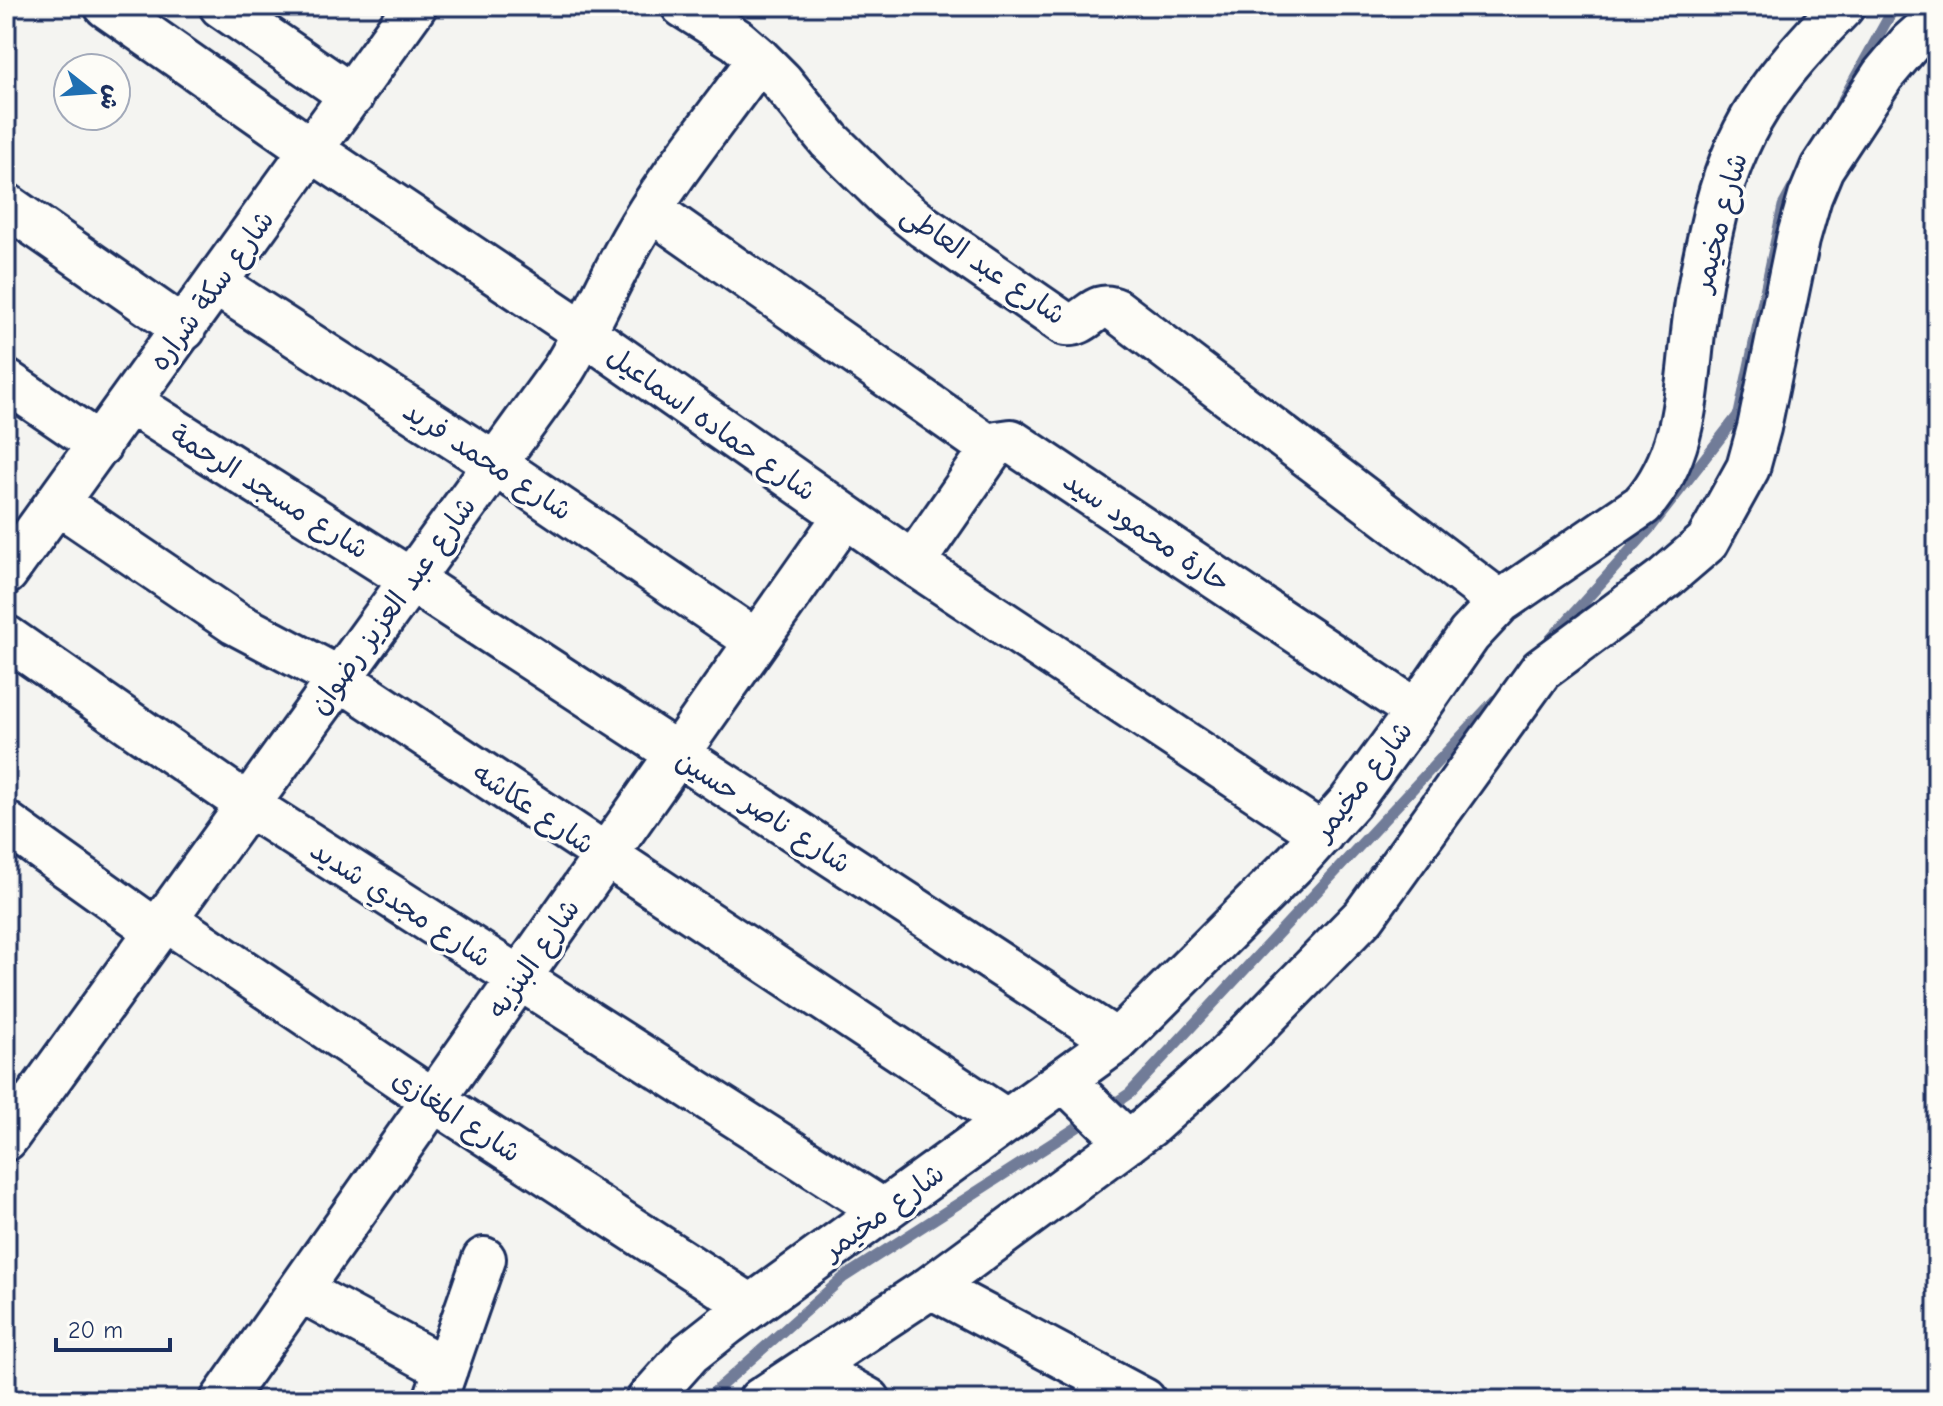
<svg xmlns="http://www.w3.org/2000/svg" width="1943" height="1406" font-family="'Comic Neue','Playpen Sans Arabic',sans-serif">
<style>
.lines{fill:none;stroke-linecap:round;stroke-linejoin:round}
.stream{stroke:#717c98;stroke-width:11}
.street-casing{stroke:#1b2f5e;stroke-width:48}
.street{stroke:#fdfcf7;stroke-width:42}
.labels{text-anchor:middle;stroke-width:7;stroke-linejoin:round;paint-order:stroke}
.street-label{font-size:28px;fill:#1b2f5e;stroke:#fdfcf7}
</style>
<rect width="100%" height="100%" fill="#f4f4f1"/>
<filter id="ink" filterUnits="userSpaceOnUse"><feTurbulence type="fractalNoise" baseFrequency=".0125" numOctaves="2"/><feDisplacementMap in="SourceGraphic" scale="16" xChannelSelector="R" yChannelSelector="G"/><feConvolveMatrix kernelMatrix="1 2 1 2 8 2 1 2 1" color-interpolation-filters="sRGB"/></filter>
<g filter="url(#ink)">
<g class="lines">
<path class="stream" d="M1840,105l51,-92 8,-7
M1547,643l105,-117 87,-112 44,-208 11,-20
M1105,1110l25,-17 365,-393
M705,1400l139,-123 246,-158"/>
<defs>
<path id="street" d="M106,6l207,145 273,183 327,229 409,271
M221,6l131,90
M683,6l54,34 22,19 22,22 48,59 61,60 34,27 141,97c23,3 28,-25 51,-14l384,292
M6,205l178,124
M651,210l341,239
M216,284l279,180 261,177
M6,381l94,64
M130,402l281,178 706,461
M58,503l177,120 104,55 668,443
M913,563l79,-114 5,-6 14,-2 405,270
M6,573l409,-567
M6,637l242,168 636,406
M6,823l151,108
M165,919l268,181 318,206
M1064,1080l64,62
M6,1139l557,-769c26,-42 45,-87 69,-130 35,-62 86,-123 127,-181
M931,1287l213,113
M300,1290l146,79
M810,1367l59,33
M222,1400l623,-884
M435,1400l49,-141
M648,1400l42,-47 38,-30 389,-282 179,-179 54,-60 56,-76 63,-91 31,-33 142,-97c47,-53 44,-122 53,-189 4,-30 10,-60 17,-90 21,-99 62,-149 131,-220
M760,1400l171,-113 218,-161 75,-67 140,-143 177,-246 124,-92 42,-36 41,-74 11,-40 39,-189 12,-42 12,-29 61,-93 27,-32 27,-24"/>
</defs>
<use href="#street" class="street-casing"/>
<use href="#street" class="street"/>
</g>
</g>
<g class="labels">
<g class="street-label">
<text transform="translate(1719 222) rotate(-75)" y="10">شارع مخيمر</text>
<text transform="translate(984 264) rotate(34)" y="10">شارع عبد العاطى</text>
<text transform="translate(211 290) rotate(-54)" y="10">شارع سكة شراره</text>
<text transform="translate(712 423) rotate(35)" y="10">شارع حماده اسماعيل</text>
<text transform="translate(488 460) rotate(33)" y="10">شارع محمد فريد</text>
<text transform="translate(270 491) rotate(32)" y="10">شارع مسجد الرحمة</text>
<text transform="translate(1147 531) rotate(34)" y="10">حارة محمود سيد</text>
<text transform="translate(392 605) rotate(-54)" y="10">شارع عبد العزيز رضوان</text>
<text transform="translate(1362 780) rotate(-52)" y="10">شارع مخيمر</text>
<text transform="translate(534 808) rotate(34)" y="10">شارع عكاشه</text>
<text transform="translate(764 811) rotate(33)" y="10">شارع ناصر حسين</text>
<text transform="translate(401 903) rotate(33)" y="10">شارع مجدي شديد</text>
<text transform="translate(533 958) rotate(-55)" y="10">شارع البنزيه</text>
<text transform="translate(457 1115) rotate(33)" y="10">شارع المغازى</text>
<text transform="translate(883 1211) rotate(-36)" y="10">شارع مخيمر</text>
</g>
</g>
<rect width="1943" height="1406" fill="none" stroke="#fdfcf7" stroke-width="32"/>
<rect x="16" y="16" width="1911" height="1374" fill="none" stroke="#1b2f5e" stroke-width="3" filter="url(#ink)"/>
<g transform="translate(92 92) rotate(107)"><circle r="38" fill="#fdfcf7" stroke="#a3aaba" stroke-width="2"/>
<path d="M0-6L14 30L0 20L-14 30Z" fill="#1f6fb2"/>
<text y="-12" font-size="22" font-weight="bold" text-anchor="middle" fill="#1b2f5e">ش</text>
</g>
<path d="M56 1338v12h114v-12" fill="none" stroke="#1b2f5e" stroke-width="4"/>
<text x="68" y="1338" font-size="24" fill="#1b2f5e" stroke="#fdfcf7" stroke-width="6" paint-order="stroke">20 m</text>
</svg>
